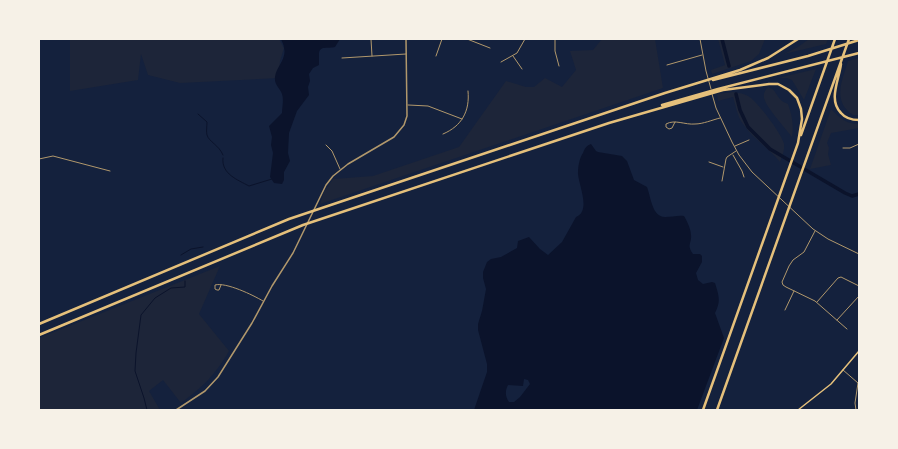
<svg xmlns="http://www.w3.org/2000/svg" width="898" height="449" font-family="Arial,sans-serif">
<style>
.green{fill:#1d2539}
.water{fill:#0b132b;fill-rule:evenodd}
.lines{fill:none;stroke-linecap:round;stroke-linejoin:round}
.stream{stroke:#0b132b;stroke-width:1}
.river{stroke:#0b132b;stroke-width:3.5}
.minor{stroke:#b1986c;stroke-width:1}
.tertiary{stroke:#b1986c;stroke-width:1.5}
.secondary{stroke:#e5c07b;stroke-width:1.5}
.motorway{stroke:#e5c07b;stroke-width:2.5}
</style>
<rect width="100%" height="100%" fill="#14213d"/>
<path class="green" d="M70,39h209l5,9 -4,13 -1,17 -99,5 -32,-8 -7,-21 -3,26 -68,11z
M602,39h53l8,49 -343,116 4,-12 9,-13 40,-3 86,-29 47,-66 20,6h8l11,-9 17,9 14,-17 -6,-19 23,-1z
M718,39h47l-6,15 -8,7 -39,13 -1,-4 14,-5z
M809,39h19l-2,5 -42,10 14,-7z
M859,58v57h-6c-21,-14 -11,-34 -5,-54z
M816,69l-12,31 -12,-20 -5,-2h-9z
M768,87c8,2 8,9 14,14 1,1 4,2 6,3 4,11 6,21 4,33 -7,-9 -26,-30 -28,-39 -1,-4 1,-8 4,-11z
M733,92c5,1 10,1 15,4 8,4 34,38 36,48 1,7 -2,12 -4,18 -11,-14 -27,-23 -37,-38 -6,-8 -7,-18 -10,-27l-15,4 -1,-7z
M831,109c9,9 15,15 28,15v4l-28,5 -4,10 2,5 -1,6 3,11 -21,4z
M220,266l-21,48 30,37c-13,23 -26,36 -48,52l-18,-23 -14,11 11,19h-121v-72z"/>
<path class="water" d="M281,39h59l-5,8c-6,2 -16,-2 -16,7 0,4 0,7 0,11l-6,3 -4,6 1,7 -2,6 1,8 -12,16 -8,22 -1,20 2,8 -6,11v8l-2,4 -8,-1 -4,-6 3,-24 -2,-8 1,-8 -3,-11 13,-13c0,-6 2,-13 0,-19 -2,-6 -8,-9 -7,-17 1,-10 12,-18 9,-29 0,-3 -2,-6 -3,-9z
M591,144l5,7 2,1 24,4 5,5 7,19 13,7c4,10 5,30 18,30 7,0 13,-2 19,-1 3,5 7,13 7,19 1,9 -5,9 2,19h7l2,2v6l-6,11 2,7 5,4 9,-2 3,1c4,13 6,18 0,30l9,25 -27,72h-223l13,-38v-8l-9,-34v-6l4,-13 4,-22 -3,-11v-6l4,-10 4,-3 10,-2 16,-9 1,-7 11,-4 11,12 8,6 14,-13 14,-25c15,-6 3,-31 2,-43 0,-7 1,-15 5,-21 2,-5 3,-7 8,-9zM524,379l4,1 2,4 -10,13 -6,5h-5c-4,-6 -4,-11 -1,-17l15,1z"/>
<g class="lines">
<path class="stream" d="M198,114l9,8c0,4 -1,10 0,13 2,7 12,10 16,20
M223,158c-2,16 15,22 26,28l23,-7
M181,255l10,-6 12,-2
M147,410l-3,-12 -9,-27 1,-18 5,-38 14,-17 16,-10 14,-1v-6"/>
<path class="river" d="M722,39l7,27
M736,94l4,16 8,17 22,22 75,44 7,3 7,-2"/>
<path class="minor" d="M371,39l1,17
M467,39l23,9
M555,39v12l4,15
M700,39l6,32 5,18
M436,56l6,-17
M513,56l9,13
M342,58l64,-4
M501,62l16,-9 8,-14
M667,65l35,-10
M712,94l4,14 16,34 7,13 13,17 61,57 15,10 31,15
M408,105l20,1 34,13
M675,122l-3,6 -3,1 -3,-2v-3c9,-5 19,1 29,0 8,0 17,-4 25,-6
M443,134c19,-8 27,-23 25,-43
M326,145l6,6 8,18
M735,146l14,-6
M843,148h7l9,-4
M733,155l9,16 2,6
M39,159l14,-3 57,15
M709,162l14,5
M722,181l4,-22 1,-2 9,-6
M815,231l-11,21 -11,8 -4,6 -7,16 1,3 3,2 29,14 32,28
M221,285l-2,5h-2l-2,-1v-4c11,-3 38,10 48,16
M817,302l21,-24 3,-1 18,9
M785,310l9,-19
M837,320l22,-24
M843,370l15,13 -3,20 1,7"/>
<path class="tertiary" d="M176,410l29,-19 13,-14 34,-54 20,-37 21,-33 33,-68 7,-9 15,-12 46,-27 10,-12 3,-9 -1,-77"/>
<path class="secondary" d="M798,410l33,-26 28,-33"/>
<path class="motorway" d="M841,64c-2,16 -13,36 0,49 5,6 11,7 18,7
M713,80l95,-24 51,-16
M662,105l56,-16 141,-36
M801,135l34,-96
M39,324l250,-105 376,-126 75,-23 28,-12 30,-19
M39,335l264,-110 306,-102 114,-33 46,-6h9l11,6 8,8 4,11 1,10 -4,24
M703,410l95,-267
M717,410l132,-371"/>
</g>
<rect width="898" height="449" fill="none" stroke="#f6f1e7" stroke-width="80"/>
</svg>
